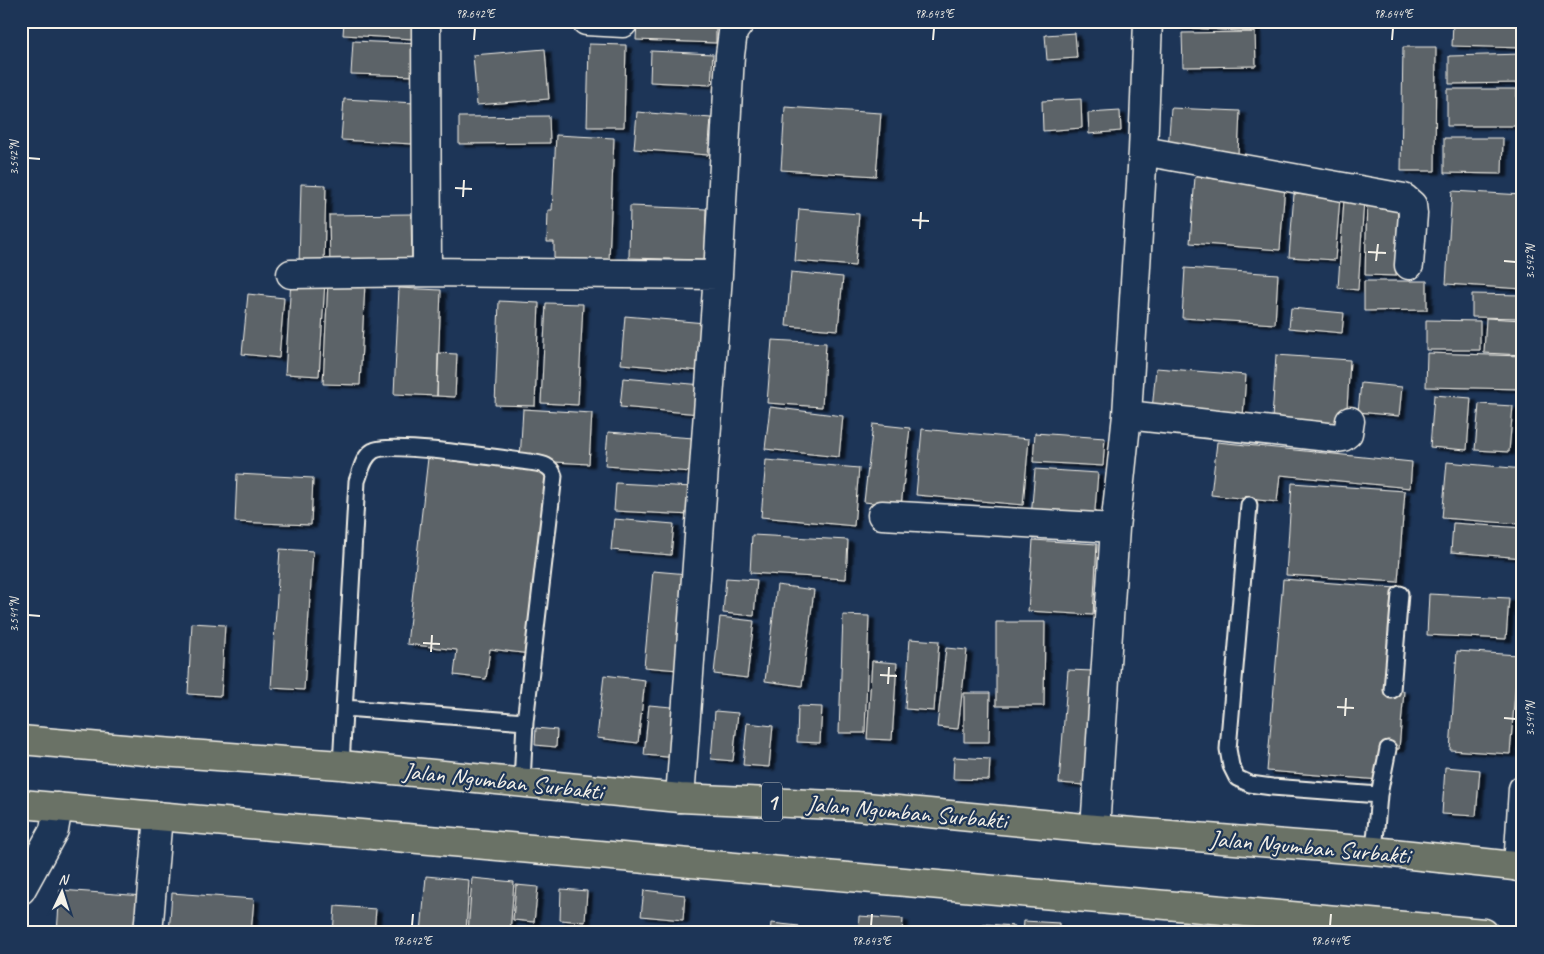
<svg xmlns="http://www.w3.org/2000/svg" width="1544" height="954" font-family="Caveat,sans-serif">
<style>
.building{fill:#5c6368;stroke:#f4f1e8;filter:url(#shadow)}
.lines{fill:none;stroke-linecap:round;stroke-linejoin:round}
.lane-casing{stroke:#f4f1e8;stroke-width:19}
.street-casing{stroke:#f4f1e8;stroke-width:31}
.highway-casing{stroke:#f4f1e8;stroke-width:31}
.lane{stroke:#1d3557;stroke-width:15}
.street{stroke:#1d3557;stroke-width:28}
.highway{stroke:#6a7266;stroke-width:28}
.ticks{fill:none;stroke:#f4f1e8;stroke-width:2}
.labels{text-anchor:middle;stroke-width:4.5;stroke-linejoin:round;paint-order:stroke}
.shield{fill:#1d3557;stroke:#b4b9bc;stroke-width:1}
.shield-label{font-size:22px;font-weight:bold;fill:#f4f1e8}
.street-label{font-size:24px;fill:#f4f1e8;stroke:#1d3557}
.neatline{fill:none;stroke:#f4f1e8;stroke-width:2}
.ticks-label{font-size:12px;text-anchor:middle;fill:#f4f1e8}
</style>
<defs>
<filter id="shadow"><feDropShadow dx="5.5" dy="3" stdDeviation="1" flood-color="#0009"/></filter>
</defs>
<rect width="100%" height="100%" fill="#1d3557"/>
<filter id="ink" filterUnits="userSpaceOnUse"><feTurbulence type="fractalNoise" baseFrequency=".02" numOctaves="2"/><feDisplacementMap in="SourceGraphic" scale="10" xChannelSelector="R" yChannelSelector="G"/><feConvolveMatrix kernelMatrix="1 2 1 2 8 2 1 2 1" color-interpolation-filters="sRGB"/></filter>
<g filter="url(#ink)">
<path class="building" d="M344,21h71l-1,18 -71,-4z
M637,21h79v22l-80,-3z
M1177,21h79l-1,11 -79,-5z
M1453,21l70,1v26l-71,-2z
M1255,32l1,34 -73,1 -1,-34z
M1075,33l2,25 -30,2 -2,-25z
M353,41l66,3 -2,32 -66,-2z
M589,44l37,1 -2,82h-37z
M1403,47h33l-1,124h-34z
M545,49l4,50 -72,6 -4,-50z
M651,51l62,3 -2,31 -61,-3z
M1522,54l1,29 -74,1v-28z
M1447,89h70l-1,37h-69z
M344,99l71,4 -3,41 -71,-4z
M1081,99l1,29 -39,3 -1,-30z
M785,107l96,6 -5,63 -95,-6z
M1171,108l69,3 -2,43 -70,-4z
M1120,111l1,20 -32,3 -1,-21z
M637,112l74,6 -3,37 -74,-6z
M549,116l1,27 -91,1v-27z
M556,135l58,3 -5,123 -55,-2v-17h-7l1,-32h4z
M1444,138h59l-1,36 -58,-1z
M1195,177l90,8 -5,65 -90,-7z
M301,184l25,1 -2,80h-25z
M1452,191l71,4v94l-77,-5z
M1294,194l46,4 -5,62 -46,-3z
M1344,199l20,1 -6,90 -20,-2z
M1367,199l31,1 -2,76 -31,-1z
M630,206l76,3 -1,51 -76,-2z
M799,209l60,5 -4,52 -60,-5z
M411,214l1,53 -82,1 -1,-53z
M1185,268l93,6 -3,50 -93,-6z
M791,272l52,5 -5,53 -52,-4z
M291,280l34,2 -6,94 -34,-2z
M328,281l37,2 -5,102 -37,-1z
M1364,281h63v29l-63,1z
M399,288l42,2 -4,106 -43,-2z
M248,294l36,4 -5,60 -37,-4z
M1472,294l51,1v23l-51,-1z
M499,301l40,2 -4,103 -40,-1z
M546,303l37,1 -5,101 -37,-2z
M1291,308l53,5 -2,20 -53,-5z
M625,316l80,7 -4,48 -80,-7z
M1486,318l37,2v35l-39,-2z
M1426,320l54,1v29h-54z
M772,340l54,3 -4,64 -55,-4z
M438,353l19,1 -2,43 -18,-1z
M1427,353l96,3v33l-97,-2z
M1276,355l74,5 -4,64 -74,-5z
M1156,368l90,7 -3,42 -91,-7z
M623,378l80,7 -3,29 -80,-7z
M1361,383l41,4 -3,29 -41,-4z
M1434,395l37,3 -4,52 -37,-3z
M1479,404l34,2 -4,46 -34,-2z
M770,407l73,9 -4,41 -74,-8z
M523,409l69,4 -3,51 -69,-4z
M873,424l37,4 -9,78 -37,-4z
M922,429l107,10 -6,66 -107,-10z
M608,432l86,6 -2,34 -87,-6z
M1035,433l70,5 -2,28 -70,-4z
M1217,442l195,20 -2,26 -130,-13 -3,27 -66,-7z
M428,458l122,14 -20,182 -40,-5 -4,30 -32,-4 3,-25 -50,-6z
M766,460l93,8 -5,58 -93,-9z
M1447,462l76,7 -4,55 -77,-6z
M1035,469l63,4 -4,49 -63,-4z
M237,474l76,4 -2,47 -76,-3z
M616,483l77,4 -2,28 -77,-4z
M1292,483l113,8 -7,91 -112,-7z
M614,519l60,5 -3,31 -60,-5z
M1453,523l70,5v30l-72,-6z
M752,535l96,5 -2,39 -96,-6z
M1033,540l64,4 -4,71 -65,-4z
M280,549l33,2 -9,139 -33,-2z
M653,571l35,3 -10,96 -34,-3z
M726,578l31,2 -3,36 -31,-3z
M1283,579l113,9 -9,102 17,1 -5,58h-11l-8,31 -113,-9z
M777,585l37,5 -12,96 -37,-5z
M1429,594l80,4 -3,41 -79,-4z
M843,615l26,1 -4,117h-26z
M720,617l34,4 -7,57 -33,-4z
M996,622h49l-1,84h-48z
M192,623l33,2 -4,71 -33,-2z
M910,639l29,2 -5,70 -29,-2z
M946,648l21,2 -9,79 -21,-2z
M1457,651l61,4 -8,99 -60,-4z
M872,661l25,2 -5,77 -25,-1z
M1068,670l25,1 -9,114 -25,-2z
M604,675l41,5 -7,63 -41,-5z
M964,693h26l-1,49h-25z
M649,705l34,3 -5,50 -34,-3z
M798,706l24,1 -2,36 -23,-1z
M715,711l23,2 -5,48 -22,-2z
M747,723l26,3 -4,41 -26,-2z
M536,728l21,2 -1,17 -21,-2z
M954,757l36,2 -1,21 -36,-1z
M1445,767l35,3 -4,46 -34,-2z
M426,876l43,4 -3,53h-45z
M472,878l42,4 -4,51h-42z
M516,885l22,2 -4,35 -21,-2z
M561,889l26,2 -2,31 -25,-2z
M60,890l84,6 -2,37h-85z
M644,890l41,5 -2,25 -42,-4z
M172,893l82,6 -3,34h-82z
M335,906l41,3 -2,24h-41z
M859,916l44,3 -1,14h-44z
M1024,921l35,2v10h-36z
M771,923l28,3v7h-29z
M984,924l31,2 -1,7h-31z
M617,926l22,2 -1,5h-21z
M663,928l28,2v3h-29z"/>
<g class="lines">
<defs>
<path id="lane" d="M1249,505l-21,244 3,17 6,12 13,6 22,3 107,8 -5,56
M1392,690l8,-96
M341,765l16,-284c4,-10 6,-24 16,-30 15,-10 132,8 156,11 11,2 22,2 25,14l-29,246 -180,-14
M522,783l3,-61
M1379,795l9,-46"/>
<path id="street" d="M426,21l1,251
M586,21l37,2
M1143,151l261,47 8,7 1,9 -4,51
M291,274l136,-2 291,3
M1127,415l210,23 6,-1 5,-4 2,-12
M882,515l233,13
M680,798l38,-523 12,-220 3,-23 8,-11
M1095,829l20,-301 12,-113 16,-264 5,-130
M1518,867l5,-78
M21,890l33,-60 4,-23
M148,933l10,-117"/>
<path id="highway" d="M21,740l126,11 194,14 339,33 176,8 239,23 279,22 149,16
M21,804l1463,129"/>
</defs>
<use href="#lane" class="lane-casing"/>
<use href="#street" class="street-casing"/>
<use href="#highway" class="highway-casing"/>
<use href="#lane" class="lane"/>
<use href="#street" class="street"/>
<use href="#highway" class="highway"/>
</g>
</g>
<path class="ticks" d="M474,40l1,-12M933,40l1,-12M1392,40l1,-12M28,158l12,1M455,188l17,1M463,197l1,-17M912,220l17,1M920,229l1,-17M1368,252l18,1M1376,261l2,-17M1504,261l12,1M28,615l12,1M423,643l17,1M431,652l1,-17M880,675l17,1M888,684l1,-17M1337,707l17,1M1345,716l1,-18M1504,718l12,1M412,926l1,-12M871,926l1,-12M1330,926l1,-12"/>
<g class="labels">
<rect class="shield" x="762" y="782.5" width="20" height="39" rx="4"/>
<g class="shield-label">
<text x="772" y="810">1</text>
</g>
<g class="street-label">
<text transform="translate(503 781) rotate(6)" y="8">Jalan Ngumban Surbakti</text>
<text transform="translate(907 812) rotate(5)" y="8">Jalan Ngumban Surbakti</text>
<text transform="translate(1310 847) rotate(5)" y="8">Jalan Ngumban Surbakti</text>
</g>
</g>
<rect width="1544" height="954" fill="none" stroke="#1d3557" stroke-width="55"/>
<g transform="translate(62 892) rotate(4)" stroke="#1d3557" stroke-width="4" paint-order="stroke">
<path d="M0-4L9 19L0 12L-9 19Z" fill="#f4f1e8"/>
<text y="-8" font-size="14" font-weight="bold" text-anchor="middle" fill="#f4f1e8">N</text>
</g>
<rect x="28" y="28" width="1488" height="898" class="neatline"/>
<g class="ticks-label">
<text x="475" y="18">98.642°E</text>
<text x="934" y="18">98.643°E</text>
<text x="1393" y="18">98.644°E</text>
<text transform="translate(14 158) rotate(-90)" y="4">3.542°N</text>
<text transform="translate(1530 262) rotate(-90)" y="4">3.542°N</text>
<text transform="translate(14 615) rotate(-90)" y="4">3.541°N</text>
<text transform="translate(1530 719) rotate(-90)" y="4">3.541°N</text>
<text x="412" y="945">98.642°E</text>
<text x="871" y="945">98.643°E</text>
<text x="1330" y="945">98.644°E</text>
</g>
</svg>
